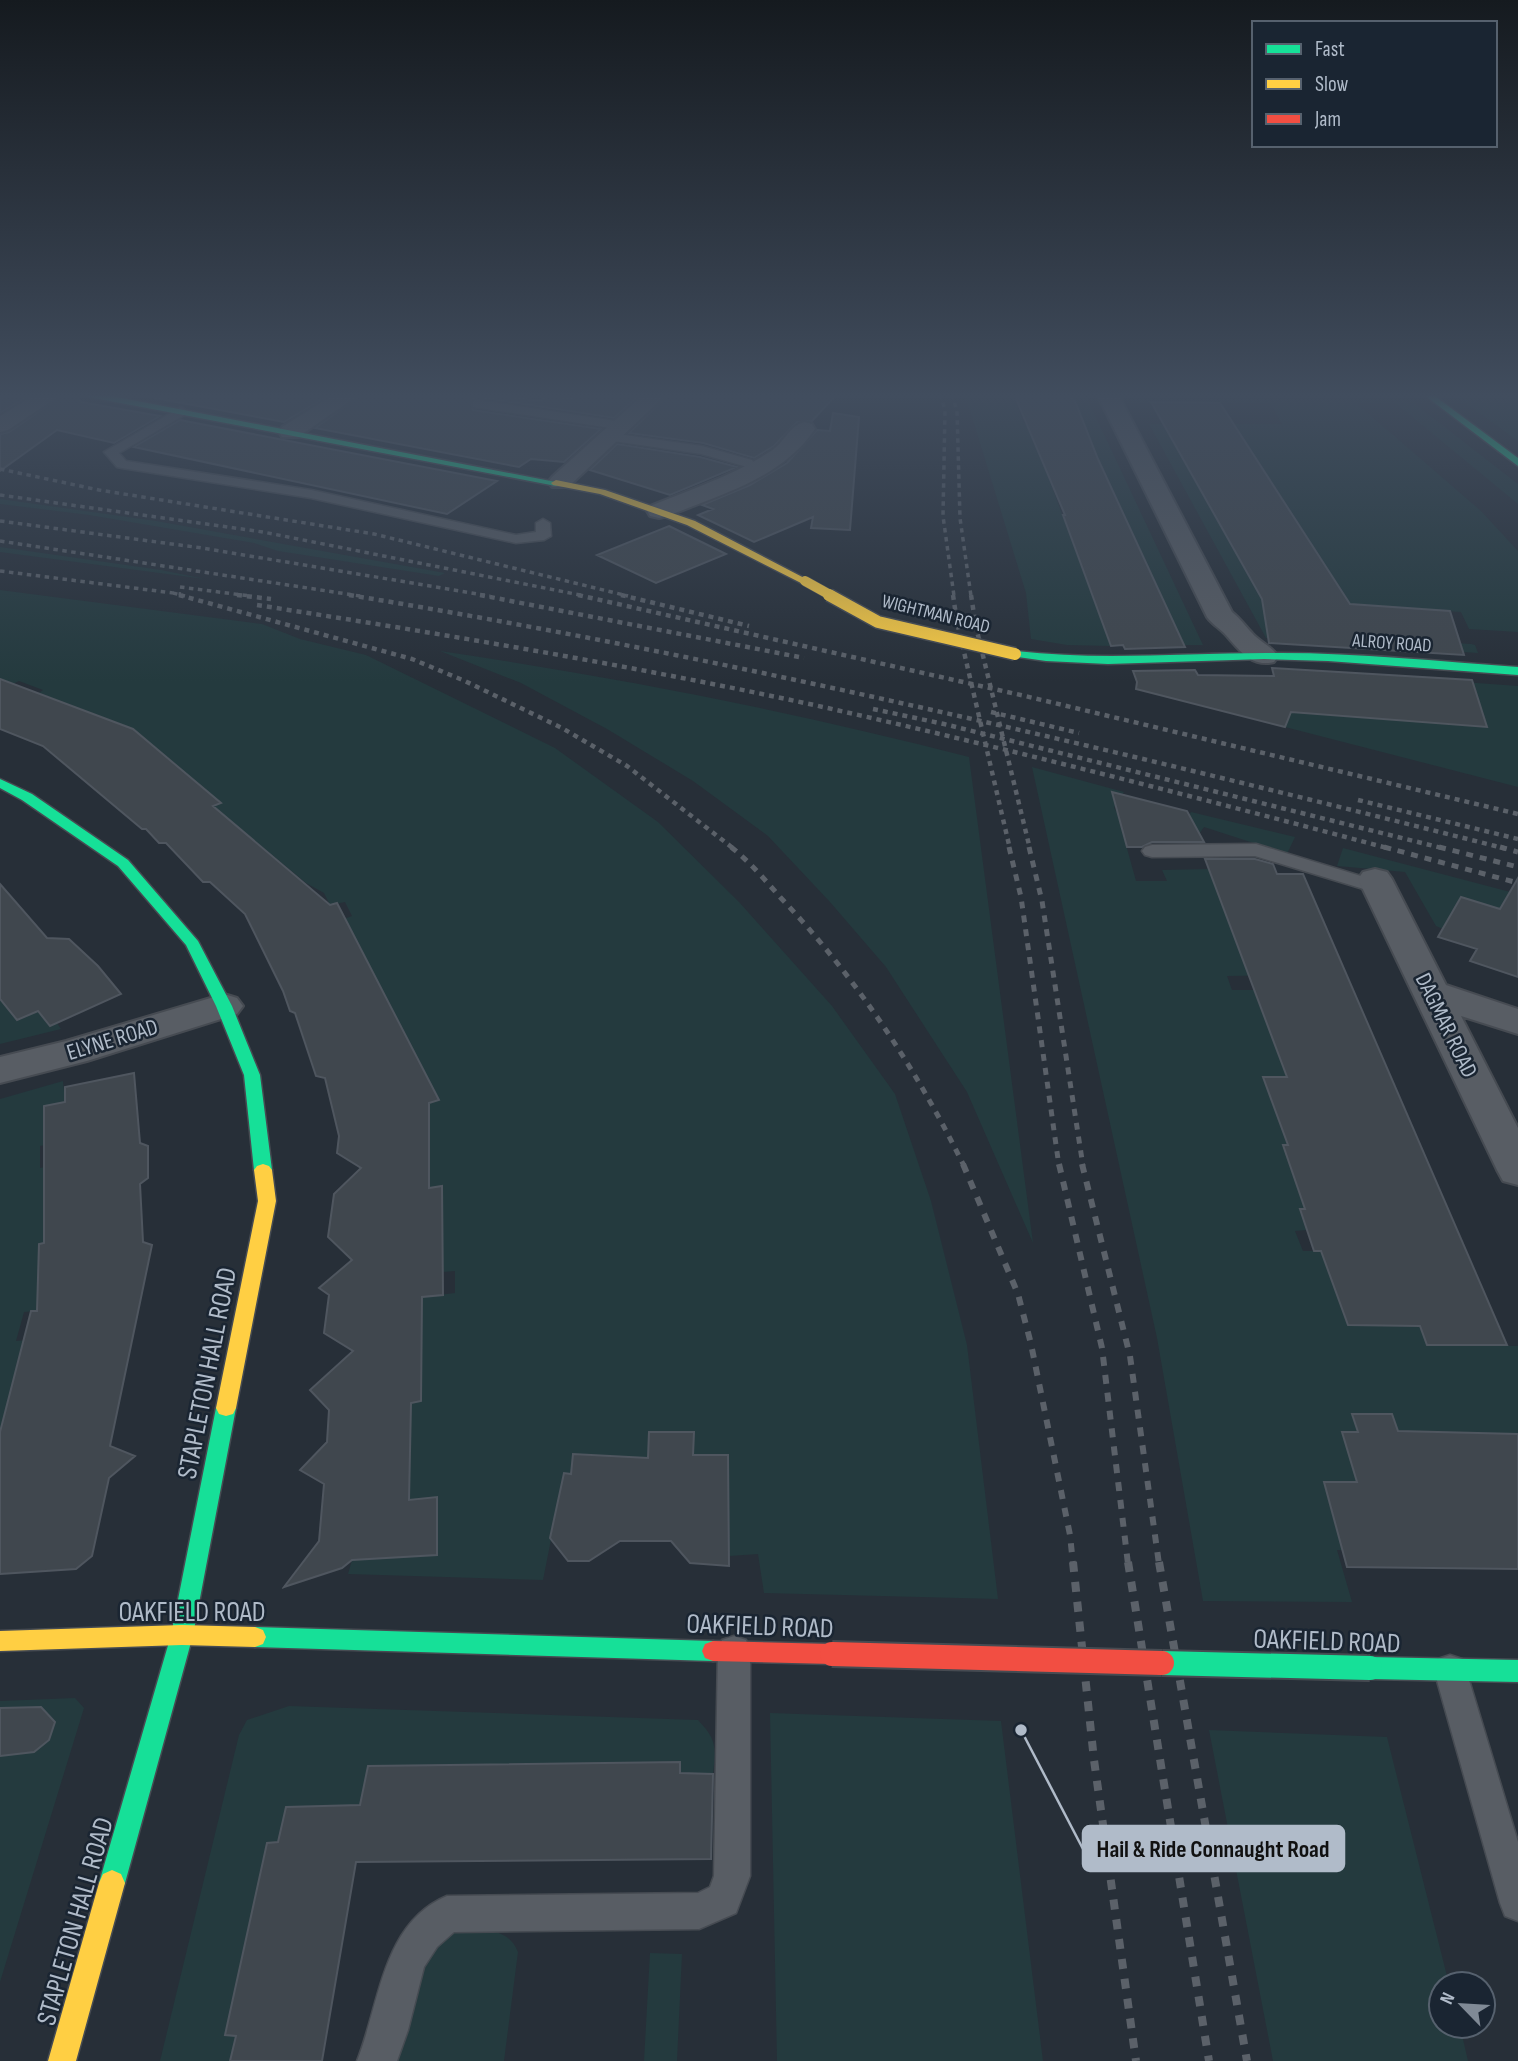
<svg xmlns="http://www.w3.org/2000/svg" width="1518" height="2061" font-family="'Sofia Sans Condensed',sans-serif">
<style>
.green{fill:#243a3e}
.building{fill:#40474e;stroke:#4f565f;stroke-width:2}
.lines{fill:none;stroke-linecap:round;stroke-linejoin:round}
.lane-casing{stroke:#464b52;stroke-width:3}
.street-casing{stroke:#464b52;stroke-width:4}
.fast-casing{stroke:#464b52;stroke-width:3}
.slow-casing{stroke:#464b52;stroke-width:3}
.jam-casing{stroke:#464b52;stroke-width:3}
.lane{fill:#585d64;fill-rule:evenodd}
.street{fill:#585d64;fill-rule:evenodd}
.fast{fill:#16e098;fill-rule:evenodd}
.slow{fill:#ffcf43;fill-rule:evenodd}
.jam{fill:#f24e42;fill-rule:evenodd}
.rail-far4{stroke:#5b6169;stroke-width:3.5;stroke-dasharray:4.5 4.5;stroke-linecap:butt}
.rail-far3{stroke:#5b6169;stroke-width:4.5;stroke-dasharray:5 5;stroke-linecap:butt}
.rail-far2{stroke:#5b6169;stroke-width:5;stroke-dasharray:7 7;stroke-linecap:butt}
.rail-far1{stroke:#5b6169;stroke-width:6;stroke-dasharray:9 9;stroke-linecap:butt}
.rail{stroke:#5b6169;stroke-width:8;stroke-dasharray:10 10;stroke-linecap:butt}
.fast-bridge-casing{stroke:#464b52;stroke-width:28;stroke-linecap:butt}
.slow-bridge-far1-casing{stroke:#464b52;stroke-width:11;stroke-linecap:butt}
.slow-bridge-casing{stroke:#464b52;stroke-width:15;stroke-linecap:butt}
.jam-bridge-casing{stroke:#464b52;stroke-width:28;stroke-linecap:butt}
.fast-bridge{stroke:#16e098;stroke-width:24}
.slow-bridge-far1{stroke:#ffcf43;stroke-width:10}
.slow-bridge{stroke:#ffcf43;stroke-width:12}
.jam-bridge{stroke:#f24e42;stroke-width:24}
.labels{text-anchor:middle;stroke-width:5;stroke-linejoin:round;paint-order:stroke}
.far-street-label{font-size:19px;fill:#b0bbc9;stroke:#1a2532}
.street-label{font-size:23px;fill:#b0bbc9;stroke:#1a2532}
.near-street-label{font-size:28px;fill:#b0bbc9;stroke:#1a2532}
.leader{fill:none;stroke:#b0bbc9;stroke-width:2.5}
.callout-dot{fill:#b0bbc9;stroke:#1a2532;stroke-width:2.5}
.callout{fill:#b0bbc9;stroke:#b0bbc9;stroke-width:2.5}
.callout-label{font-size:24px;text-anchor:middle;font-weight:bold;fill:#111}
</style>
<rect width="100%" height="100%" fill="#272f38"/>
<path class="green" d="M965,394h47l12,29 5,2 82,221 -44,-1 -36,-6 -5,-46z
M1069,394h16l118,251h-19z
M1453,394h65v47z
M1134,398l276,2 108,84v20l-125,-103 -37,2 125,108 37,40v81l-49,-3 -8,-17 -199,-13 5,32 204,13 4,1 3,8 -212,-15 -117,-214h133l-12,-21 -134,-1z
M0,499l156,22 289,52 -6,3 -161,-25 -24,-8 -165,-28 -89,-11z
M0,547l161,23 44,9 -205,-27z
M0,590l262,34 38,15 66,16 189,93 103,74 81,80 93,104 63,88 36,107 36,144 31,254 -234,-6 -6,-39 -29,2 -1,-100 -35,-1 1,-22h-45l-2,43 -14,-19 -60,-3 -2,20h-7l-21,106 -195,-6 4,-14 84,-5 -27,-55 2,-97 10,-2 1,-104 33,-4v-22l-25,2 13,-42 -1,-44 -13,1v-63l-7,-20 17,-6 -95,-180 8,-3 -7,-14 -15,3 -6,-12 -18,-10 -93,-77 7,-3 -96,-78 -85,-32 4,-3 -24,-9 -15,7 -4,-1z
M440,651c178,26 355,61 529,106l64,486 -66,-151 -81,-125 -56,-65 -62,-66 -75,-55 -86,-52 -86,-46z
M1285,669l233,17v101l-233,-60 7,-18 16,-8 3,13 176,13 -11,-36 -190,-14z
M1032,767l92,25 -10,16 3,4 19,69h31l-5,-11 47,-1 11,30h11l55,76 -59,1 5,14h34l2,35 11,32h40l7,19 -62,2 88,67h-68l90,63 -74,1 7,21 -12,1 8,20h89l-59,28 15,46 72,1 8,19 90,1v88l-48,-1 -36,50 -18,-52h-18l-6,-17h-40l6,18h-16l15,50 -33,1 18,67h-5l15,52 -149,-1 -46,-263z
M1191,812l104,25 -8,17 -83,-27 -5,7 -16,-8z
M1343,848l175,46v28l-20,-14 -37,-11 -18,32 -7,-3 -31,-54 -68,-6z
M0,993l17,27 21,-9 11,15 8,-3 4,6 -61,15z
M63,1081l2,21 -21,4v18l21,17 -25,5v22l27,-6v26l-24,5 1,29 22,16 -27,6 -1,25 21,40 -35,3 -8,29 35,-3 -7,23 -27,3 -17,72v-337z
M75,1698l9,10 -84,274v-281z
M289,1706l409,14c19,20 18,27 15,54l-33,-1v-11l-312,4 -8,39 -74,2 -8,35 -11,1 -42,192 11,1 -6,25h-70l79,-326 8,-15z
M770,1713l231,8 42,340h-266z
M1209,1730l178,7 62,247h-8v42h19l8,35h-195z
M451,1931c26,0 56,-7 67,21l-14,109h-109l16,-43 6,-43 12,-27z
M650,1953l32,1 -5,107h-33z"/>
<path class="building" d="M0,394h32l-32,19z
M64,394h11l6,8 79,14 -46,27 -57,-13 -57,41v-37l9,-2z
M133,394h198l-47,28z
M362,394h125l54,7 7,-6 24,4 6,-5h62l-26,24 -136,-21 -7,2 2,11 128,19 -37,33 -33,-3 -12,8 -204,-39z
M669,394h168l-25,27 -15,1 -23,24 -20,12 -51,-15 -74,-10z
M1014,394h55l6,7 23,58 87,188 -60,2 -2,-4 -12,1 -48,-131h2z
M1151,402l69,1 130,201 100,7 14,44 -195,-12 -7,-44z
M833,413l26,4 -9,113 -39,-2 2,-11 -59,25 -56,-27 15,-6 -11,-4 48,-20 37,-22 30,-33 13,1z
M180,420l317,61 -50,33 -313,-67z
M617,444l83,13 37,10 -67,28 -80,-25z
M669,526l57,28 -70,29 -59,-28z
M1272,668l200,12 15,47 -196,-15 -6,15 -149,-38 1,-7 -4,-11 62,-1 3,5 76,1z
M0,679l133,50 88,74 -8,3 117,99 7,-2 102,197 -10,3v85l13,-2 1,109 -21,2 -1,104 -10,2 -2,97 28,-3v58l-85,5 -10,8 -58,19 35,-46 5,-57 -24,-14 27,-28 2,-32 -19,-20 43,-39 -29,-18 5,-38 -10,-7 33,-28 -24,-23 6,-43 27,-26 -24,-15 2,-17 -14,-58 -9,-2 -21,-63 -5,-2 -7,-20 -38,-77 -35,-32h-7l-37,-39h-7l-13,-14h-4l-99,-83 -43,-17z
M1112,792l75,19 17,31h-52l-10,5h-15z
M1205,859h50l18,5 4,10h26l204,471h-80l-7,-19 -72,-1 -27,-74h-7l-14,-42h5l-22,-64h5l-25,-68h24z
M1518,878v99l-48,-16 7,-12 -39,-12 23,-40 39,12z
M0,884l47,54 22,1 29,27 23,28 -71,32 -12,-15 -21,9 -17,-21z
M134,1073l6,70 8,3v32l-8,6 3,58 9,3 -42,201 25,10 -26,22 -17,78 -16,13 -76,5v-142l31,-121h6l2,-67 5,-1v-137l21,-4v-15z
M1352,1414h40l6,17 120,3v135l-171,-2 -23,-85h33l-15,-50h16z
M649,1432h45l-1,23h35l1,111 -39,-3 -19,-22h-51l-31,20h-21l-18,-23 14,-65 7,1 2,-20 75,4z
M41,1707l14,15 -6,18 -15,12 -34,4v-48z
M680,1762v11l33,1 -2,85 -355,3 -34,199h-92l6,-25 -11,-1 42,-192 11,-1 8,-35 74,-2 8,-39z"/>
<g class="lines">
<defs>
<path id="lane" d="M478,400l145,22 7,4 -7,4 -150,-23v-6z
M181,407l6,4 -1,3 -67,39 7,8 185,29 205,45 20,-3v-9l7,-4 7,4 1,13 -7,4 -28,3 -205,-45 -189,-30 -5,-1 -13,-15z
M611,433l91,13 50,14 2,3 -7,4 -46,-13 -95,-14 -2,-3z
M1256,844l131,40 3,4 -3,4 -7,2 -125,-38 -103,1 -7,-2 -3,-4 3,-4 7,-2z
M734,1636l12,4 4,11v225l-14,37 -37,16 -245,3 -17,15 -13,20 -16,63 -11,31h-40c23,-57 25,-138 90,-165l251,-3 12,-6 4,-11 4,-225 4,-11z
M1450,1655l12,4 4,11 52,172v79l-13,-5 -5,-13 -66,-233 4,-11z"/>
<path id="street" d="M36,394h26l-54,36 -8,2v-16z
M335,394h25l-62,43h-16l-3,-5 3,-5z
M644,394h23l-99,93h-16l-4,-5 4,-5z
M1097,394h21l114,218c9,7 13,14 20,21 8,9 19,13 26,23l-4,6c-24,6 -36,-14 -50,-29 -6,-6 -12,-9 -17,-16z
M804,422l8,2 3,5c-34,50 -94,65 -147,87l-9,2 -9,-2 -3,-5 3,-5c42,-17 84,-31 121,-55 13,-8 18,-25 33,-29z
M1375,869l12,3 5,7 54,106 72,24v25l-57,-18 57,112v57l-15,-4 -6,-11 -139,-291 5,-7z
M224,994l13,4 6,8 -6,8 -150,47 -87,22v-26l66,-16z"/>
<path id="fast" d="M85,394h16l460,89 -5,3 -467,-89z
M1423,394h9l86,64v8z
M1015,651c84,10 167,2 252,2 84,-1 167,8 251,14v8l-190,-14 -64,-2 -156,5 -62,-3 -35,-5v-4z
M0,779l32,15 96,66 70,81 34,65 28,69 12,95 -3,4h-12l-3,-4 -10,-95 -28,-69 -30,-61 -68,-79 -96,-66 -22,-12z
M226,1400l7,2 3,6 -43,227 -68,248 -4,9 -9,4 -9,-4 -4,-9 72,-248 45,-227 3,-6z
M255,1627l458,14 8,3 3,7 -3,7 -8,3 -458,-14 -8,-3 -3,-7 3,-7z
M1370,1657l148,3v22l-148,-3 -8,-4 -3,-7 3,-7z"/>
<path id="slow" d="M556,480l49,10 90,31 115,60 -9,2 -114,-58 -87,-31 -47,-9 -2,-2z
M263,1164l6,2 3,4 4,31 -40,207 -3,6 -7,2 -7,-2 -3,-6 42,-207 -4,-31 3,-4z
M182,1625l73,2 8,3 3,7 -3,7 -8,3 -73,-2 -182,6v-20z
M112,1870l9,4 4,9 -49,178h-28l51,-178 4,-9z"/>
<path id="jam" d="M713,1641l119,3 8,3 3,7 -3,7 -8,3 -119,-3 -8,-3 -3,-7 3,-7z"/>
</defs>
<use href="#lane" class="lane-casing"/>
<use href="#street" class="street-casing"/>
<use href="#fast" class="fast-casing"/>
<use href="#slow" class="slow-casing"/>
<use href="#jam" class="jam-casing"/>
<use href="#lane" class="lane"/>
<use href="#street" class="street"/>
<use href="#fast" class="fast"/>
<use href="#slow" class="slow"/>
<use href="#jam" class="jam"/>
<path class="rail-far4" d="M940,394l5,16 -2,106 11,80
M952,394l5,17 3,107 11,78
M0,469l99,21 275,44 254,62
M0,495l263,37 322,64
M0,521l202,27 288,48
M0,541l360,55
M0,571l181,23
M180,587l70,9
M173,593l12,3"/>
<path class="rail-far3" d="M179,595l233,64 53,22 97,47 65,38 107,83
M237,595l34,4
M349,595c390,64 775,157 1158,254
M480,595l324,63
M578,595l447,101 493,118
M621,595l128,31
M953,595l4,27 53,227
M971,595l5,32 54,222
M257,605c186,29 372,60 557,100 193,43 385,93 577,144
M873,709l71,15 502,125
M991,712l88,21
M1358,800l160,39"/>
<path class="rail-far2" d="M731,847c19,15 34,33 49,50 75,79 136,171 184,269
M1009,847l12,50 38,269
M1029,847l13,54 41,265
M1384,847l134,36
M1439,847l79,20
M1500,847l18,5"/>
<path class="rail-far1" d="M963,1164l55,130 13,50 39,191 3,29
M1059,1164l43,184 26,216
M1082,1164l48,192 29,208"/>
<path class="rail" d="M1073,1562l21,198 42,301
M1128,1562l81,499
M1159,1562l88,499"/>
<defs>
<path id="fast-bridge" d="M1162,1663l208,5"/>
<path id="slow-bridge-far1" d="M805,581l27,15"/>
<path id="slow-bridge" d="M829,595l49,27 137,32"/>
<path id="jam-bridge" d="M832,1654l330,9"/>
</defs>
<use href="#fast-bridge" class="fast-bridge-casing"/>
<use href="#slow-bridge-far1" class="slow-bridge-far1-casing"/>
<use href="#slow-bridge" class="slow-bridge-casing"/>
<use href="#jam-bridge" class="jam-bridge-casing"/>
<use href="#fast-bridge" class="fast-bridge"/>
<use href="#slow-bridge-far1" class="slow-bridge-far1"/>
<use href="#slow-bridge" class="slow-bridge"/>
<use href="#jam-bridge" class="jam-bridge"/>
</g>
<linearGradient id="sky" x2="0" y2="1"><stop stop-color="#151a1f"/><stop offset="0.58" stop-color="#414d5e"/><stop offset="1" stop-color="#414d5e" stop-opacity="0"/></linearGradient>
<rect width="1518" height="682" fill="url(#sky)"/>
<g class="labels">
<g class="far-street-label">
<text transform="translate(936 613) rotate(14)" y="7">WIGHTMAN ROAD</text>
<text transform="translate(1392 642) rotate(4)" y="7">ALROY ROAD</text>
</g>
<g class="street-label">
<text transform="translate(1447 1025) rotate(64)" y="8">DAGMAR ROAD</text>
<text transform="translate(112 1039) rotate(-17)" y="8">ELYNE ROAD</text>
</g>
<g class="near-street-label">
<text transform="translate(206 1373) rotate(-79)" y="10">STAPLETON HALL ROAD</text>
<text x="192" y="1621">OAKFIELD ROAD</text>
<text transform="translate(760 1625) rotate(2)" y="10">OAKFIELD ROAD</text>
<text transform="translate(1327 1640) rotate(2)" y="10">OAKFIELD ROAD</text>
<text transform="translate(74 1921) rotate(-74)" y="10">STAPLETON HALL ROAD</text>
</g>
</g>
<path class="leader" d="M1021 1730L1083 1849"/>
<circle class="callout-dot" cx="1021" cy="1730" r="7"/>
<rect class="callout" x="1083" y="1826" width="261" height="45" rx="7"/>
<g class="callout-label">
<text x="1213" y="1857">Hail &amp; Ride Connaught Road</text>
</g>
<rect x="1252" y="21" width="245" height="126" fill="#1a2532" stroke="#56616e" stroke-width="2"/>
<rect x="1266" y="44" width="35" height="10" fill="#16e098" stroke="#56616e" stroke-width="2"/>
<text x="1315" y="56" font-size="21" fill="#b0bbc9">Fast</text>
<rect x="1266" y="79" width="35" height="10" fill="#ffcf43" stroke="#56616e" stroke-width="2"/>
<text x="1315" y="91" font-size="21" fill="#b0bbc9">Slow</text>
<rect x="1266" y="114" width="35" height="10" fill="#f24e42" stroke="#56616e" stroke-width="2"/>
<text x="1315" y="126" font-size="21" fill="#b0bbc9">Jam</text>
<g transform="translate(1462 2005) rotate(295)"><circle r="33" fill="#1a2532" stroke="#56616e" stroke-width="2"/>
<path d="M0-5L12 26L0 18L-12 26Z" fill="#808a96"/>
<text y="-10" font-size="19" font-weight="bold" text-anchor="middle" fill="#b0bbc9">N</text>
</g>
</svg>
